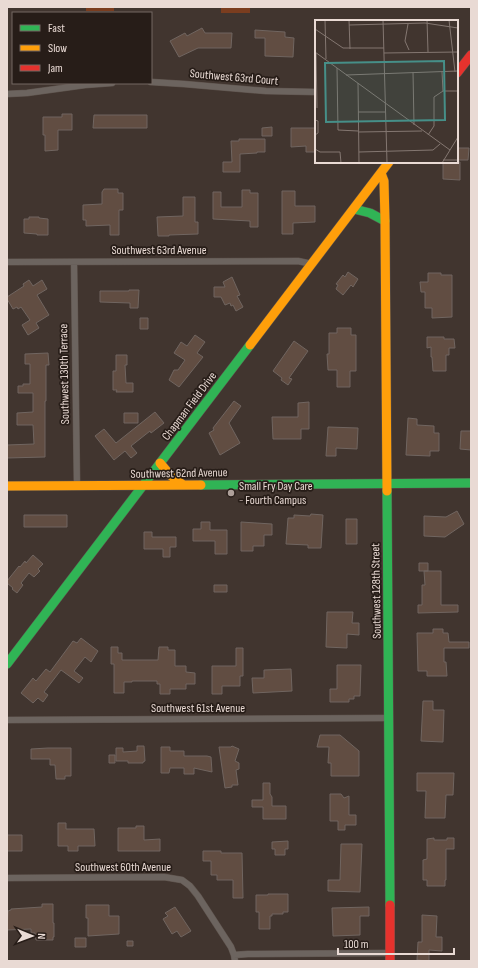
<svg xmlns="http://www.w3.org/2000/svg" width="478" height="968" font-family="'Sofia Sans Condensed',sans-serif">
<style>
.green{fill:#7b3d1f}
.building{fill:#614d42;stroke:#706560}
.lines{fill:none;stroke-linecap:round;stroke-linejoin:round}
.street-casing{stroke:#5e534d;stroke-width:7}
.fast-casing{stroke:#5e534d;stroke-width:10}
.slow-casing{stroke:#5e534d;stroke-width:10}
.jam-casing{stroke:#5e534d;stroke-width:10}
.street{stroke:#6c645f;stroke-width:6}
.fast{stroke:#30b455;stroke-width:9}
.slow{stroke:#ff9f0a;stroke-width:9}
.jam{stroke:#e5322d;stroke-width:9}
.poi-dot{fill:#aea09a;stroke:#271d18;stroke-width:1.5}
.labels{text-anchor:middle;stroke-width:3.5;stroke-linejoin:round;paint-order:stroke}
.street-label{font-size:12px;fill:#e9dad4;stroke:#271d18}
.poi-label{font-size:12px;fill:#e9dad4;stroke:#271d18;text-anchor:start}
.inset-road{fill:none;stroke:#847771;stroke-width:1}
.view{fill:#468f88;fill-opacity:0.15;stroke:#468f88;stroke-width:2}
.inset-edge{fill:none;stroke:#e9dad4;stroke-width:2}
</style>
<rect width="100%" height="100%" fill="#41352f"/>
<path class="green" d="M86,7h28v4h-28z
M221,7h29v6h-29z"/>
<path class="building" d="M202,28l3,5h27l-1,15h-33l-19,9 -9,-16 15,-8 2,3z
M255,30l30,2v5l9,1 -1,19 -28,-1v-18h-10z
M62,114h10v16h-14v20l-13,1v-16h-2v-18h19z
M94,115h53v13h-54z
M272,127v9h-10v-8z
M291,128h25v24h-10v-6l-15,1z
M239,139h26v13h-8v1l-17,1v18h-17v-10h9l-1,-21h8z
M457,148h12l-1,12h-11z
M443,162h17v18l-17,-1z
M104,189h14v4h5v17h-4v25h-9v-10l-24,1v-6h-3v-15l19,-1v-12z
M242,190h8v3h8v34h-8v-6l-37,-2v-27h8v15h21z
M282,191h13v15h20v16l-22,1v11h-11z
M183,197h12v25h3v12l-29,1v1h-11l-1,-19 26,-1z
M29,217h10v1l9,1v16h-11v-1l-13,-1v-14h5z
M348,272l10,7 -5,8 -2,-2 -8,10 -7,-6 2,-4 -2,-1 7,-9 2,2z
M428,273h13v2h11v42l-20,1v-10h-7v-16h-4l-1,-10h8z
M232,277l8,18 -3,1 6,11 -7,4 -3,-6 -2,1 -1,-3 -5,2 -4,-8h-7v-10h11l-2,-5z
M29,280l4,6 9,-6 5,9 -10,6 12,20 -13,8 3,5 -11,7 -6,-10 8,-5 -9,-13 -3,2 -1,-2 -4,2 -6,-10v-2l17,-11 -1,-2z
M129,290h10l-1,18h-8v-5l-30,-1v-11h29z
M140,318h8v11h-8z
M337,328h14v7h5v36h-6v16h-13v-17h-9l-1,-16h2v-21h8z
M195,335l10,7 -8,11 6,4 -24,30 -10,-7 5,-10h4l7,-10 -11,-7 7,-11 6,4z
M427,337h17v2h10l1,9h-6v7h-3v16h-13l-1,-14h-1v-10l-4,1z
M294,341l14,10 -19,27 3,1 -4,6 -7,-5 1,-2 -9,-7z
M48,353l1,12h-3v36h-1v56l-38,1v-13l27,-1 -1,-19h-16v-12l16,-1v-19h-15v-7h5v-2h7v-20h-5v-10z
M116,355h11v10h-2l1,18h7v9h-17l1,-2h-4v-19h3z
M234,401l7,5 -12,17 11,20 -20,12 -11,-22 5,-3 -1,-2z
M309,402v27h-8v10h-28l-1,-22h26v-14z
M155,412l9,11 -13,10 -1,-2 -19,15 6,7 -6,5 -6,-7 -11,9 -19,-24 9,-7 12,14z
M124,413h14v10h-14z
M408,418l9,1v6l17,1v7h5v18h-9v5l-24,-1z
M328,427l30,1 -1,21 -21,-1v8h-10z
M461,431h10v19l-11,-1z
M457,511l7,13 -19,13 -21,-1v-20l22,1z
M311,514l12,1 -2,33h-13v-3l-22,-1 2,-26h6v-3l16,1z
M24,515h43v12h-43z
M346,519h11v25h-11z
M201,522h9v8h17v24h-12v-13h-22v-12h8z
M241,522l31,2v11h-8v11h-11v5h-12z
M144,532h8v5h24v10h-6v10h-7v-8h-19z
M33,555l10,9 -5,5 2,2 -6,6 -5,-4 -8,10 2,2 -6,8 -5,-4 1,-1 -6,-5v-2l12,-15 1,1 5,-6 1,2z
M419,563h9v8h-9z
M424,571h17v34h17v7l-40,1v-8h4v-20h3z
M214,585h13v7h-13z
M327,612h26l-1,11h7v12l-12,-1v14l-21,-1z
M433,629h10v4h5l1,9h20v6h-25v14h2l1,14h-20v-5h-9l-1,-38h16z
M81,638l17,13 -7,11 -6,-5 -11,14 9,7 -4,5 -18,-13 -17,22 4,3 -5,7 -5,-4 -5,5 -12,-10 12,-15 3,3 10,-12 4,3 23,-31 4,2z
M111,647h7v6h4v7h36l1,-13h9v3h7v16h11v6l9,1v11h-9v5h-16v5h-10v-10h-3v-3h-25v1h-8v11h-10v-29h-3z
M236,648h7v28h-3v10h-18v8h-10v-28h24z
M337,665h24l-1,31h-6v3h-5v3h-19v-13h7z
M291,669l1,22 -39,2 -1,-15h12v-8z
M423,701h10v9h11l-1,32 -22,-1z
M320,735h20l19,16v25h-28v-13h-3l1,-16h-12z
M137,746h7l1,15 -2,1v1h-15v-2h-12v-13h7v4l14,-1z
M232,746l7,3 -4,12 4,2v6l-3,1 2,15h-6v2l-7,1 -6,-41h12z
M161,747h9v4h14v5h23l4,1 1,15 -18,-4v6h-10v-6h-14l-1,5h-8z
M48,748h23v28h-6v3h-9l-1,-14h-5v-6h-19v-10z
M109,755h6v8h-6z
M417,773h37l-1,22h-7l-1,23h-20l1,-27h-9z
M263,783h7v11l2,3v9h14v13h-23v-12h-11v-7h11z
M330,794h11l3,4 5,-2v19h7v10h-11v5h-7v-9h-8z
M58,823h8v6h28l1,17h-17v5h-10v-5h-10z
M136,826h8v14l16,-1v12h-42v-23h18z
M7,835h15v16h-15z
M434,838v2h13v-2h7v11h-8v31h-1v6h-18v-6h-4v-20l4,-1v-20z
M288,841v8h-3v6h-10v-6h-3v-7z
M341,844h21l-2,48 -32,-1v-11h12z
M203,851h18v2h21l1,45h-10v-18h-16v-5h-6v-14h-8z
M268,894h20v18h-5v2h-11v2h-2v13h-11v-17h-3v-17h12z
M42,904h11v19h1v14h-1v3h-17l-1,-7h-4v-4l-24,1 1,-19 3,-1v-1l31,-2z
M86,905h23v11h10v18l-31,2v-18h-2z
M175,907l16,24 -10,6 -4,-6 -5,3 -9,-15 5,-3 -3,-3z
M369,907v9h-9v19l-27,1 -1,-28z
M422,915l15,1 -1,21h6v14l-13,-1v11l-12,-1 1,-18h4z
M75,938h11v9h-11z
M127,941h6v5h-6z"/>
<g class="lines">
<defs>
<path id="street" d="M151,82l33,2 82,7 50,1
M7,94l20,-1 58,-8 27,-2
M7,262l291,-1 14,3
M74,262l3,224
M7,720l382,-2
M7,878l157,-1 18,3 8,6 8,10 33,51 3,8 1,6
M234,955l14,-1 142,-1"/>
<path id="fast" d="M354,209l16,4 15,8
M201,485l270,-2
M387,491l3,414
M7,664l243,-319"/>
<path id="slow" d="M381,173l3,8 1,40 2,270
M250,345l139,-183
M160,463l10,12 12,9
M7,486l194,-1"/>
<path id="jam" d="M457,73l14,-18
M390,905v56"/>
</defs>
<use href="#street" class="street-casing"/>
<use href="#fast" class="fast-casing"/>
<use href="#slow" class="slow-casing"/>
<use href="#jam" class="jam-casing"/>
<use href="#street" class="street"/>
<use href="#fast" class="fast"/>
<use href="#slow" class="slow"/>
<use href="#jam" class="jam"/>
</g>
<circle class="poi-dot" cx="231" cy="493" r="4"/>
<g class="labels">
<g class="street-label">
<text transform="translate(234 77) rotate(5)" y="4">Southwest 63rd Court</text>
<text x="159" y="254">Southwest 63rd Avenue</text>
<text transform="translate(64 374) rotate(-91)" y="4">Southwest 130th Terrace</text>
<text transform="translate(189 406) rotate(-53)" y="4">Chapman Field Drive</text>
<text transform="translate(179 473) rotate(-1)" y="4">Southwest 62nd Avenue</text>
<text transform="translate(376 591) rotate(-91)" y="4">Southwest 128th Street</text>
<text x="198" y="712">Southwest 61st Avenue</text>
<text x="123" y="871">Southwest 60th Avenue</text>
</g>
<g class="poi-label">
<text x="239" y="490">Small Fry Day Care<tspan x="239" dy="14">- Fourth Campus</tspan></text>
</g>
</g>
<g transform="translate(315 20)">
<rect width="143" height="143" fill="#41352f"/>
<path class="inset-road" d="M10,0l1,39M34,0l1,29M68,0l4,143M112,0l1,32M134,0l6,52M93,4l-3,17 4,9M34,5l76,-2 33,5M0,9l28,19h41M0,32l135,98M1,33l1,55M69,33l74,-1M22,48l1,62 20,1M98,52l1,53M127,52l1,19M31,55l112,-4M43,63l1,80M43,92h27M0,100l3,1v12l-3,2M43,112l64,-1M113,115l6,-9v-29l9,-6h15M0,129l5,3h20l1,11M44,132l74,-2 7,-6M128,140h15M127,143l16,-26"/>
<path class="view" d="M129,41l1,59 -119,2 -1,-59z"/>
<rect width="143" height="143" class="inset-edge"/>
</g>
<rect width="478" height="968" fill="none" stroke="#e9dad4" stroke-width="16"/>
<rect x="12" y="12" width="140" height="72" fill="#271d18" stroke="#756963"/>
<rect x="20" y="25" width="20" height="6" fill="#30b455" stroke="#756963"/>
<text x="48" y="32" font-size="12" fill="#e9dad4">Fast</text>
<rect x="20" y="45" width="20" height="6" fill="#ff9f0a" stroke="#756963"/>
<text x="48" y="52" font-size="12" fill="#e9dad4">Slow</text>
<rect x="20" y="65" width="20" height="6" fill="#e5322d" stroke="#756963"/>
<text x="48" y="72" font-size="12" fill="#e9dad4">Jam</text>
<g transform="translate(32 936) rotate(91)" stroke="#271d18" stroke-width="3" paint-order="stroke">
<path d="M0-3L7 15L0 10L-7 15Z" fill="#e9dad4"/>
<text y="-6" font-size="11" font-weight="bold" text-anchor="middle" fill="#e9dad4">N</text>
</g>
<path d="M338 948v6h116v-6" fill="none" stroke="#e9dad4" stroke-width="2"/>
<text x="344" y="948" font-size="12" fill="#e9dad4" stroke="#271d18" stroke-width="3" paint-order="stroke">100 m</text>
</svg>
